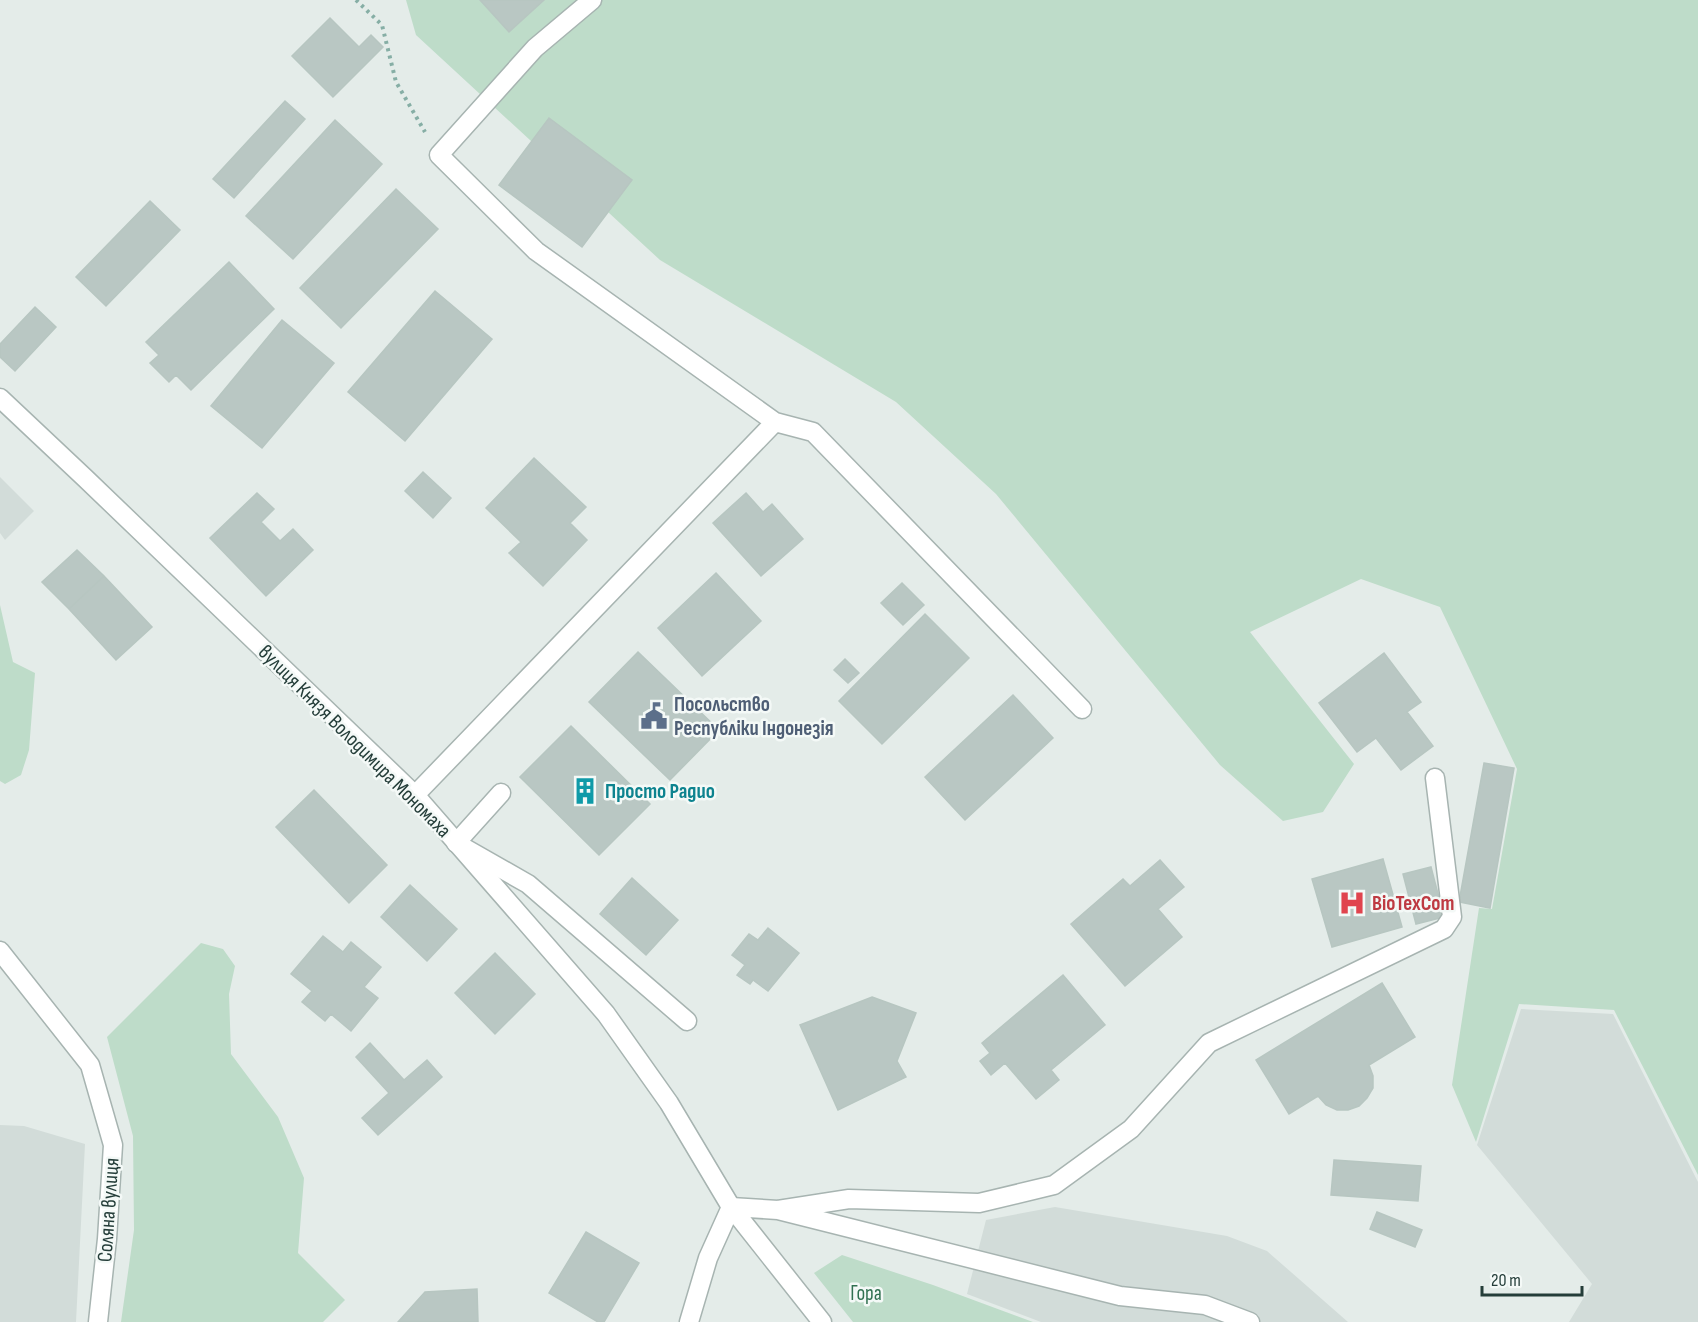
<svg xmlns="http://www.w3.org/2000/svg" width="1698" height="1322" font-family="'Sofia Sans Condensed',sans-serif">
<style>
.built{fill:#d2dcd9}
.green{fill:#bedcc9}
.building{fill:#b9c7c3;stroke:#b7c6c1;stroke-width:1.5}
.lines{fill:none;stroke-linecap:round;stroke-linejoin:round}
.service-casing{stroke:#a7b4b1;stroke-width:21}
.minor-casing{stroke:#a7b4b1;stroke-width:21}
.path{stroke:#86aea5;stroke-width:4;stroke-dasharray:3 4.5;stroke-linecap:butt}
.service{stroke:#fff;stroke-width:18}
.minor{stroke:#fff;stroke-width:18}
.labels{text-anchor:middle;stroke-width:5;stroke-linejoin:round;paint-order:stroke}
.service-label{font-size:21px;font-weight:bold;fill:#4e5e75;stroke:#f4f9f7;text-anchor:start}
.street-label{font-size:21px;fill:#243d39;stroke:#f4f9f7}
.culture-label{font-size:21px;font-weight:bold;fill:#0d838f;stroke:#f4f9f7;text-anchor:start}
.health-label{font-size:21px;font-weight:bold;fill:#be3a42;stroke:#f4f9f7;text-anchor:start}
.park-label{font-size:21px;fill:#317151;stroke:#f4f9f7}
</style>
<rect width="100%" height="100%" fill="#e4ece9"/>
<path class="built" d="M0,477l34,34 -29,29 -5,-7z
M1521,1009l92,5 85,168v140h-129l23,-38 -115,-139z
M0,1125l24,1 61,18 -9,178h-76z
M1055,1207l172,29 40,15 81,71h-307l-74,-28 19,-74z"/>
<path class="green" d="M406,0h1292v1175l-84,-165 -95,-6 -43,138 -24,-57 27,-177 13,1 25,-140 -77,-162 -79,-28 -111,53 104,132 -31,48 -40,9 -63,-56 -224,-271 -100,-92 -236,-142 -244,-225z
M0,605l13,57 22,11 -6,77 -8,25 -16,9 -5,-3z
M201,943l22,6 12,17 -6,28 2,60 47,63 26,61 -6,75 47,47 -22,22h-202l13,-92 -1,-94 -26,-99z
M842,1255l91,30 100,37h-180l-39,-49z"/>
<path class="building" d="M480,0h64l-35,32z
M330,18l29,29 12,-12 12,12 -50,50 -41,-41z
M285,101l20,18 -71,79 -21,-19z
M549,118l83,62 -50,67 -83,-62z
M335,120l47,44 -89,95 -47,-43z
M396,189l42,40 -97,99 -41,-40z
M150,201l30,29 -74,76 -30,-29z
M229,262l45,47 -83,81 -15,-15 -7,7 -19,-19 9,-8 -13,-13z
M435,291l57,48 -87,102 -57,-49z
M35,307l21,20 -41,44 -15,-14v-13z
M282,320l52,43 -72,85 -51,-42z
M534,458l52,49 -16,16 17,17 -44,46 -34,-33 12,-11 -35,-34z
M423,472l28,26 -18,20 -28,-27z
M257,493l17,16 -13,13 19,19 13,-12 20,21 -47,46 -56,-58z
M746,493l17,19 9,-8 31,35 -42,37 -48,-53z
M77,550l27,26 -35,33 -27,-27z
M716,573l45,48 -59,55 -44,-48z
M104,576l48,51 -36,33 -47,-51z
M902,583l22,22 -21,20 -22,-22z
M925,614l44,44 -87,86 -43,-43z
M638,652l81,78 -49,50 -81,-78z
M1384,653l37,49 -14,10 26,34 -32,24 -25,-32 -19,14 -38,-49z
M845,659l14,14 -11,10 -14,-13z
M1013,695l40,43 -88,82 -40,-43z
M571,726l79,78 -51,51 -79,-78z
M1484,763l30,5 -24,140 -31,-6z
M314,790l73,75 -38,38 -73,-76z
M1383,859l19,68 -70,20 -20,-68z
M1160,860l24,27 -26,22 24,28 -57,49 -54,-62 52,-45 7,7z
M1431,867l13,50 -28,7 -13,-50z
M632,878l46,42 -32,35 -46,-41z
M410,885l47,44 -30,32 -46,-44z
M768,928l31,25 -31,38 -15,-11 -3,4 -13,-9 8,-10 -13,-10 17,-21 9,6z
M323,936l20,16 8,-10 30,25 -17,20 14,11 -27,33 -20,-17 -6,7 -23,-19 10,-11 -21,-17z
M495,953l40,41 -40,40 -40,-41z
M1063,975l42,50 -54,45 8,10 -23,19 -31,-36 -14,12 -11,-14 10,-8 -8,-10z
M1382,983l33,54 -46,28 4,11v12l-6,10 -8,8 -11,4h-11l-11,-5 -8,-9 -29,18 -33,-54z
M872,997l44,16 -19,48 9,16 -68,33 -38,-85z
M370,1043l34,37 23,-20 15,17 -64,58 -16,-17 27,-25 -33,-36z
M1334,1160l87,6 -3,35 -87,-6z
M1377,1212l45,18 -7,17 -45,-18z
M586,1232l53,31 -35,59h-6l-49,-29z
M477,1289l1,33h-80l27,-30z"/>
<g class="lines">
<defs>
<path id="service" d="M592,0l-57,48 -96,107 97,96 239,171
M501,793l-45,50 72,41 159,137
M415,795l360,-373 38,10 269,277
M731,1207l47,3 342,86 85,9 45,17
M778,1210l71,-11 130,4 75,-18 77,-56 78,-86 235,-114 8,-12 -17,-139"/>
<path id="minor" d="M0,398l85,80 330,317 191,219 63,89 62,104 91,115
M0,951l90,114 23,80 -6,94 -9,83
M689,1322l19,-64 23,-51"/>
</defs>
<use href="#service" class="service-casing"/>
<use href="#minor" class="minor-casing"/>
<path class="path" d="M356,0l26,25 14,57 29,50"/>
<use href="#service" class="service"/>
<use href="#minor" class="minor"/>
</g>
<defs>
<symbol id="civic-bare" viewBox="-9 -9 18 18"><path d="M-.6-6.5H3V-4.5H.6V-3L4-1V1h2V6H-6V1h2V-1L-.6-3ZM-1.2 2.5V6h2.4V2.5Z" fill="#5c6f8a" stroke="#f4f9f7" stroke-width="2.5" paint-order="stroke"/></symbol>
<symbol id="building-bare" viewBox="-9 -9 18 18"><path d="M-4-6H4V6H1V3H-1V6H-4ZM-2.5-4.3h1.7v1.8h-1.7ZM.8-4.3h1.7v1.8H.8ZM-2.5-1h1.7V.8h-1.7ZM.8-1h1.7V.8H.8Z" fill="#0f9aa8" stroke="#f4f9f7" stroke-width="2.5" paint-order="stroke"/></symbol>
<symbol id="hospital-bare" viewBox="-9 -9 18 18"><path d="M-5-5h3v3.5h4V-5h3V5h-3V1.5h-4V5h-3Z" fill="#e0444e" stroke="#f4f9f7" stroke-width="2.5" paint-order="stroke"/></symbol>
</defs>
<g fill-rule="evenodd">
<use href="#civic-bare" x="635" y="697" width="38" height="38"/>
<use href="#building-bare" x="566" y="772" width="38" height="38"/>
<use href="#hospital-bare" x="1333" y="884" width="38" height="38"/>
</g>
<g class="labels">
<g class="service-label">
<text x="674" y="711">Посольство<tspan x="674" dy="24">Республіки Індонезія</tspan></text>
</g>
<g class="street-label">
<text transform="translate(355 741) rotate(45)" y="7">вулиця Князя Володимира Мономаха</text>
<text transform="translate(108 1210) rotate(-86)" y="7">Соляна вулиця</text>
</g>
<g class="culture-label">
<text x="605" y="798">Просто Радио</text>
</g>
<g class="health-label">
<text x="1372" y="910">BioTexCom</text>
</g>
<g class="park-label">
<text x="866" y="1300">Гора</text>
</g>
</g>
<path d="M1482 1286v9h100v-9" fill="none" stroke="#243d39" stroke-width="3"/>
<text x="1491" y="1286" font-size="18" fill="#243d39" stroke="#f4f9f7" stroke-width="4.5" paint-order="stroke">20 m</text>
</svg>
